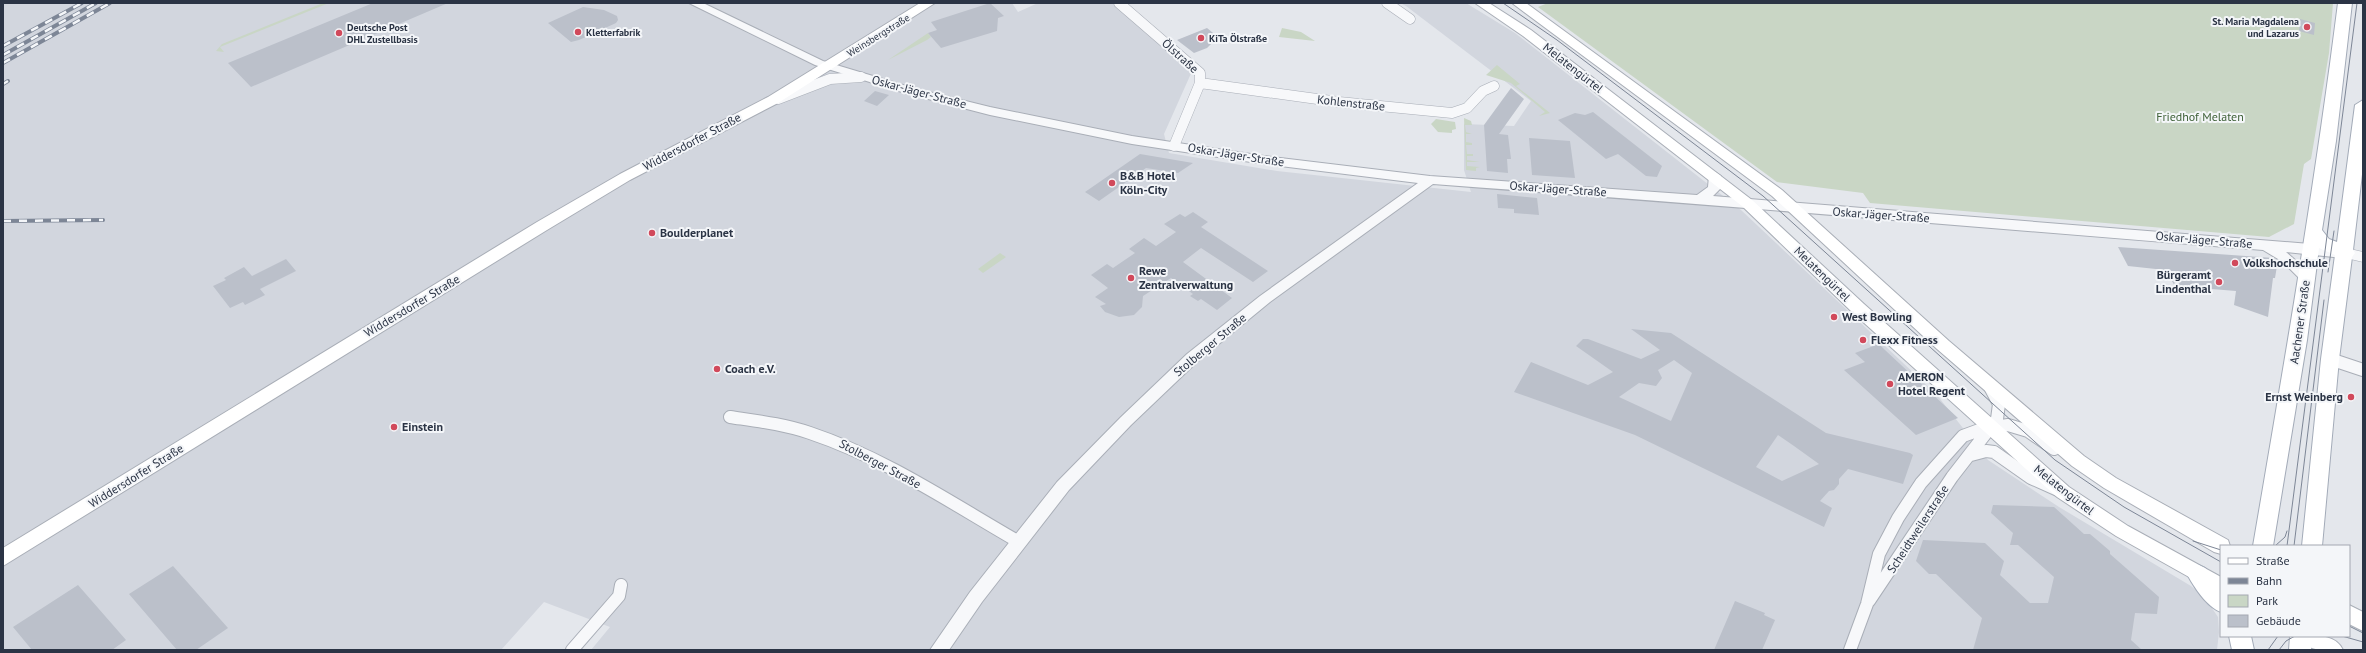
<svg xmlns="http://www.w3.org/2000/svg" width="2366" height="653" font-family="'PT Sans',sans-serif">
<style>
.built{fill:#d2d6de}
.green{fill:#c9d6c5}
.building{fill:#bbc0ca;fill-rule:evenodd}
.lines{fill:none;stroke-linecap:round;stroke-linejoin:round}
.minor-far1-casing{stroke:#a9aeb7;stroke-width:11}
.minor-casing{stroke:#a9aeb7;stroke-width:14}
.tertiary-casing{stroke:#a9aeb7;stroke-width:2}
.secondary-casing{stroke:#a9aeb7;stroke-width:2}
.primary-casing{stroke:#a3abb8;stroke-width:2}
.minor-far1{stroke:#f7f8fa;stroke-width:10}
.minor{stroke:#f7f8fa;stroke-width:12}
.tertiary{fill:#f7f8fa;fill-rule:evenodd}
.secondary{fill:#fff;fill-rule:evenodd}
.primary{fill:#fff;fill-rule:evenodd}
.tram{stroke:#7d8696;stroke-width:1}
.rail-casing{stroke:#7d8696;stroke-width:4}
.rail{stroke:#f4f6f9;stroke-width:2.5;stroke-dasharray:8;stroke-linecap:butt}
.poi-dot{fill:#d1495b;stroke:#f4f6f9;stroke-width:1.5}
.labels{text-anchor:middle;stroke-width:4;stroke-linejoin:round;paint-order:stroke}
.far-poi-label{font-size:10px;font-weight:bold;fill:#2b3445;stroke:#f4f6f9;text-anchor:start}
.far-street-label{font-size:10px;fill:#2b3445;stroke:#f4f6f9}
.street-label{font-size:12px;fill:#2b3445;stroke:#f4f6f9}
.park-label{font-size:12px;fill:#3f6138;stroke:#f4f6f9}
.poi-label{font-size:12px;font-weight:bold;fill:#2b3445;stroke:#f4f6f9;text-anchor:start}
</style>
<rect width="100%" height="100%" fill="#e4e7ec"/>
<path class="built" d="M3,3h1009l6,9 20,-9h75l80,66 -29,65 5,19 108,18 194,21 -7,-22v-46l50,2 17,-25 -125,-95 -6,-3h66l49,30 226,177 196,185 51,65 71,47 132,79 14,12 13,19 1,15 -2,18h-1626l19,-23 -66,-25 -43,48h-498z"/>
<path class="green" d="M323,3h6l-109,44 4,5 -8,-1 6,-7z
M1548,3h785l-4,50 -18,106 -7,5 -10,60 -25,13 -399,-34 -7,-10 -86,-11 -239,-175z
M1282,28l19,4 14,9 -36,-4z
M928,33l3,4 -4,3 -39,20z
M1497,65l23,19 -4,2 34,27 -11,3 6,-4 -34,-29 -25,-8z
M1464,118l7,3 1,4h-7l1,7 6,2h-6v8l6,1v2h-6l1,9h6v2h-6v4l13,2h-13v4l13,1 -4,1v3l-10,-1z
M1436,119l19,3 1,7 -4,1v3l-14,-1 -7,-8z
M1000,253l6,4 -23,16 -5,-4z"/>
<path class="building" d="M373,3h75l-197,84 -23,-24z
M990,3l14,13 -6,2 -1,13 -56,17 -13,-15 9,-3 -6,-8z
M583,7l21,3 13,6 1,4 -2,3 -37,17 -8,2 -23,-19z
M2300,19l15,4 -1,12 -15,-4z
M1207,28l11,9 -11,11 -13,5 -17,-13z
M1511,88l13,11 -25,35 9,1 3,24h-4l1,14 -21,-2 -3,-46z
M875,91l14,4 -12,11 -13,-5z
M1593,112l69,54 -5,11 -11,-1 -28,-22 -12,5 -48,-39 17,-7 10,2z
M1529,138l41,3 5,37 -43,-3z
M1140,154l53,9 -15,10 -32,-5 -47,33 -14,-9z
M1497,194l40,4 2,17 -25,-2v-4l-16,-1z
M1193,212l15,10 -7,5 67,44 -15,11 -52,-34 -18,14 49,36 -15,12 -16,-11 -3,2 -8,-5 3,-2 -22,-16 -28,18 -1,11 -8,8 -15,2 -14,-5 -5,-6 6,-2 -11,-7 13,-9 -17,-13 16,-11 6,4 22,-15 -6,-4 15,-11 12,8 20,-14 -12,-8 16,-10 5,3z
M2118,247l156,11 4,2 -3,18h-2l-5,39 -34,-12 2,-14 -61,-5 -10,-16 -37,-4z
M286,259l10,12 -36,18 5,6 -20,10 -2,-3 -13,6 -17,-22 13,-6 -2,-2 20,-11 8,9z
M1631,329l40,4 155,100 84,20 3,2 -10,29 -55,-15 -9,10v5l-5,6 -5,1 -9,10 12,7 -8,19 -189,-92 -121,-43 17,-30 57,23 25,-13 -37,-26 7,-7h5l53,20 19,-9zM1674,360l18,13 -21,48 -52,-24 20,-14 17,3 6,-8 -4,-8zM1778,435l16,11 25,18 -37,17 -26,-14z
M1879,344l6,6 73,68 -42,17 -72,-65 21,-8 -10,-9z
M1993,505l61,2 30,27h6l20,17v3l49,43 -2,17 -22,-1 -4,27 11,10h-169l9,-32 -46,-44h-7l-13,-13 7,-21 62,3 19,18 -4,14 30,28h18l6,-26 -36,-32h-8l3,-12 -22,-20z
M173,566l55,62 -32,22h-19l-48,-56z
M78,585l48,55 -14,10h-80l-19,-23z
M1735,601l30,12 -1,2 11,5 -13,30h-48z"/>
<g class="lines">
<defs>
<path id="minor-far1" d="M1119,3l81,70v10l-26,63
M1387,3l23,16
M1200,83l139,19 113,11 15,-5 16,-17 11,-5
M778,99l52,-20 31,-2
M2346,253l17,4"/>
<path id="minor" d="M2330,359l33,11
M730,417c27,4 54,7 80,16 75,25 141,70 209,109
M1971,455l15,-4 8,1 37,26 27,12
M1869,601l83,-124 45,-58 2,-15 -8,-15
M572,650l47,-54 2,-11
M1850,650l17,-46 12,-50 19,-36 23,-35 42,-47 19,-7 26,-4 20,6 26,18"/>
<path id="tertiary" d="M689,3h14l120,58 90,27 77,19 142,29 132,20 166,20 267,19 11,-8 1,-11 6,-4 6,4 -1,13 -7,7 597,48 33,4 7,5 -7,5 -57,-6 25,22 2,3 -2,3h-10l-18,-18 -20,-12c-277,-22 -553,-46 -830,-66l-163,118 -73,60 -66,63 -62,65 -87,112 -33,48h-19l40,-58 87,-110 64,-65 66,-63 73,-58 158,-113 -154,-19 -132,-20 -142,-29 -85,-22 -90,-28z"/>
<path id="secondary" d="M920,3h15l-157,100 -148,77 -83,50 -544,336v-18l534,-326 83,-48 148,-77z
M1475,3h14l42,27 221,170 112,104 205,183 59,39 93,51v18l-105,-59 -59,-39 -205,-185 -110,-106 -219,-170z
M1512,3h14l256,187 167,151 135,115 32,22 112,62 2,6h-9v8l-7,-2 -110,-64 -32,-22 -135,-117 -165,-153z
M2349,605l14,7v19l-14,-7z
M2298,636c16,0 37,-3 45,14 -16,0 -37,3 -45,-14z"/>
<path id="primary" d="M2338,3h14l-16,138 -14,89 7,9 8,3 18,-137 8,-5v66l-10,84 2,3 -3,4 -13,102 -17,187h-20l19,-187 14,-104 -16,-7 -12,92 -34,206h-20c31,-181 62,-361 85,-543z
M2198,565l7,3 16,19v25c-14,-5 -27,-25 -34,-38l4,-6z
M2229,636h22l3,14h-22z
M2290,636h22l-1,14h-22z"/>
</defs>
<use href="#minor-far1" class="minor-far1-casing"/>
<use href="#minor" class="minor-casing"/>
<use href="#tertiary" class="tertiary-casing"/>
<use href="#secondary" class="secondary-casing"/>
<use href="#primary" class="primary-casing"/>
<use href="#minor-far1" class="minor-far1"/>
<use href="#minor" class="minor"/>
<use href="#tertiary" class="tertiary"/>
<use href="#secondary" class="secondary"/>
<use href="#primary" class="primary"/>
<path class="tram" d="M1503,3l54,37 206,156 292,264 69,47 97,55
M2328,272l6,-41
M2193,541l28,9
M2275,546l10,-9 2,-6
M2287,546l70,-543
M2294,546l30,-246
M2349,626l14,7
M2342,636l21,6
M2268,650l10,-14
M2279,650l7,-9 9,-5"/>
<defs>
<path id="rail" d="M3,46l79,-43
M3,55l93,-52
M3,63l107,-60
M3,84l5,-3
M3,221l100,-1"/>
</defs>
<use href="#rail" class="rail-casing"/>
<use href="#rail" class="rail"/>
</g>
<g class="poi-dot">
<circle cx="2307" cy="27" r="4"/>
<circle cx="578" cy="32" r="4"/>
<circle cx="339" cy="33" r="4"/>
<circle cx="1201" cy="38" r="4"/>
<circle cx="1112" cy="183" r="4"/>
<circle cx="652" cy="233" r="4"/>
<circle cx="2235" cy="263" r="4"/>
<circle cx="1131" cy="278" r="4"/>
<circle cx="2219" cy="282" r="4"/>
<circle cx="1834" cy="317" r="4"/>
<circle cx="1863" cy="340" r="4"/>
<circle cx="717" cy="369" r="4"/>
<circle cx="1890" cy="384" r="4"/>
<circle cx="2351" cy="397" r="4"/>
<circle cx="394" cy="427" r="4"/>
</g>
<g class="labels">
<g class="far-poi-label">
<text x="2299" y="25" text-anchor="end">St. Maria Magdalena<tspan x="2299" dy="12">und Lazarus</tspan></text>
<text x="347" y="31">Deutsche Post<tspan x="347" dy="12">DHL Zustellbasis</tspan></text>
<text x="586" y="36">Kletterfabrik</text>
<text x="1209" y="42">KiTa Ölstraße</text>
</g>
<g class="far-street-label">
<text transform="translate(878 35) rotate(-32)" y="4">Weinsbergstraße</text>
</g>
<g class="street-label">
<text transform="translate(1180 56) rotate(42)" y="4">Ölstraße</text>
<text transform="translate(1573 68) rotate(38)" y="4">Melatengürtel</text>
<text transform="translate(919 92) rotate(15)" y="4">Oskar-Jäger-Straße</text>
<text transform="translate(1351 103) rotate(6)" y="4">Kohlenstraße</text>
<text transform="translate(692 142) rotate(-28)" y="4">Widdersdorfer Straße</text>
<text transform="translate(1236 155) rotate(9)" y="4">Oskar-Jäger-Straße</text>
<text transform="translate(1558 189) rotate(4)" y="4">Oskar-Jäger-Straße</text>
<text transform="translate(1881 215) rotate(4)" y="4">Oskar-Jäger-Straße</text>
<text transform="translate(2204 240) rotate(5)" y="4">Oskar-Jäger-Straße</text>
<text transform="translate(1822 274) rotate(44)" y="4">Melatengürtel</text>
<text transform="translate(412 306) rotate(-31)" y="4">Widdersdorfer Straße</text>
<text transform="translate(2300 322) rotate(-82)" y="4">Aachener Straße</text>
<text transform="translate(1210 345) rotate(-40)" y="4">Stolberger Straße</text>
<text transform="translate(880 464) rotate(28)" y="4">Stolberger Straße</text>
<text transform="translate(136 476) rotate(-32)" y="4">Widdersdorfer Straße</text>
<text transform="translate(2064 490) rotate(38)" y="4">Melatengürtel</text>
<text transform="translate(1918 529) rotate(-57)" y="4">Scheidtweilerstraße</text>
</g>
<g class="park-label">
<text x="2200" y="121">Friedhof Melaten</text>
</g>
<g class="poi-label">
<text x="1120" y="180">B&amp;B Hotel<tspan x="1120" dy="14">Köln-City</tspan></text>
<text x="660" y="237">Boulderplanet</text>
<text x="2243" y="267">Volkshochschule</text>
<text x="1139" y="275">Rewe<tspan x="1139" dy="14">Zentralverwaltung</tspan></text>
<text x="2211" y="279" text-anchor="end">Bürgeramt<tspan x="2211" dy="14">Lindenthal</tspan></text>
<text x="1842" y="321">West Bowling</text>
<text x="1871" y="344">Flexx Fitness</text>
<text x="725" y="373">Coach e.V.</text>
<text x="1898" y="381">AMERON<tspan x="1898" dy="14">Hotel Regent</tspan></text>
<text x="2343" y="401" text-anchor="end">Ernst Weinberg</text>
<text x="402" y="431">Einstein</text>
</g>
</g>
<rect width="2366" height="653" fill="none" stroke="#2b3445" stroke-width="8"/>
<rect x="2220" y="545" width="130" height="92" fill="#f4f6f9" stroke="#a4a8b1"/>
<rect x="2228" y="558" width="20" height="6" fill="#ffffff" stroke="#a4a8b1"/>
<text x="2256" y="565" font-size="12" fill="#2b3445">Straße</text>
<rect x="2228" y="578" width="20" height="6" fill="#7d8696" stroke="#a4a8b1"/>
<text x="2256" y="585" font-size="12" fill="#2b3445">Bahn</text>
<rect x="2228" y="595" width="20" height="12" fill="#c9d6c5" stroke="#a4a8b1"/>
<text x="2256" y="605" font-size="12" fill="#2b3445">Park</text>
<rect x="2228" y="615" width="20" height="12" fill="#bbc0ca" stroke="#a4a8b1"/>
<text x="2256" y="625" font-size="12" fill="#2b3445">Gebäude</text>
</svg>
